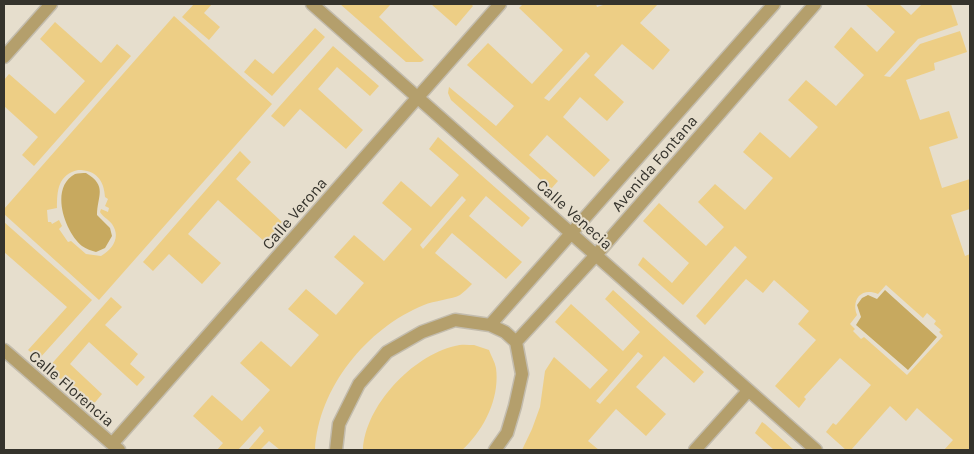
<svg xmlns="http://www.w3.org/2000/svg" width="974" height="454" font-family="Karla,sans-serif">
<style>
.green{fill:#edce85;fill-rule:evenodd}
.water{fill:#c7a95f}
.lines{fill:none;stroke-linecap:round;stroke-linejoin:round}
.minor-casing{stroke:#c3bcad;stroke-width:15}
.minor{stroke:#b49f6c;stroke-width:12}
.labels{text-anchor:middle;stroke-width:4;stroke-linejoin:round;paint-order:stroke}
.street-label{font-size:16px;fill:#35332c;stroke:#e6decd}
</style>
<rect width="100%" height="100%" fill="#e6decd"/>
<path class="green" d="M194,4h18l-8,9 16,14 -11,13 -27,-23z
M340,4h51l-12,13 45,43 -3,2h-15z
M431,4h40l2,2 -17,20z
M523,4h73l1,3 9,-3h52l-18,19 30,27 -17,20 -31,-26 -28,31 30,27 -17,19 -27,-24 -17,20 47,43 -16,17 -47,-42 -18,20 29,26 -7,8 -100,-89 -3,-7 1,-6 47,39 18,-20 -47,-41 21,-22 44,41 31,-34 -44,-42zM586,52l4,4 -41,45 -5,-3z
M865,4h34l12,11 11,-11h29l7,21 -40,14 -34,37 6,1 30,-33 40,-13 7,21 -33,11 1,7 -29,10 14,40 29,-9 9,27 -29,9 13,41 28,-9v30l-19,6 14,41 5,-2v196h-26l9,-10 -36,-32 -11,13 -16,-15 -39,44h-5l-20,-18 7,-9 3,2 35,-40 -31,-27 -36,39 2,2 -7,9 -24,-22 41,-46 -18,-16 11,-13 -35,-31 -11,13 -17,-14 -41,46 -9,-9 51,-59 -12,-11 -52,59 -45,-40 5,-8 29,26 17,-20 -46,-42 16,-18 47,43 18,-19 -26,-25 17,-18 30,26 28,-32 -30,-26 17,-20 30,26 28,-31 -30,-27 18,-20 30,26 28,-31 -30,-28 17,-20 26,25 18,-20zM886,285l37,33 4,-5 9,8 -2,3 7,6 -2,2 4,4 -36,39 -43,-38 -3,2 -8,-8 2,-2 -5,-5 7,-9c-6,-15 4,-28 21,-21z
M174,16l98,88 -173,196 -95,-86v-5zM78,170c18,0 26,10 27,27l3,2 -3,7 4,2 -1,4 -7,-3 -1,3c3,5 8,7 12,12 9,13 1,25 -11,32l-15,-2 -15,-13 -3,1 -9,-13 3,-3 -3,-6 -7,4 -1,-2h-3l-1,-12 10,-2c0,-18 1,-33 21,-38z
M55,22l46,41 16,-19 14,12 -97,110 -12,-11 16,-18 -34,-31v-26l5,-6 46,40 30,-33 -45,-42z
M315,28l10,9 -53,59 -28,-24 11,-13 18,15z
M333,46l46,40 -9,10 -33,-29 -19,22 45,41 -17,19 -46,-40 -16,18 -13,-11z
M438,137l92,81 -8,9 -36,-31 -17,20 53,46 -16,17 -54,-46 -17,20 37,31c-4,4 -8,8 -12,11 -7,4 -27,6 -36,10 -57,23 -106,83 -109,145h-35l-11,-9 -9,9h-12l16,-19 -4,-5 -22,24h-21l6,-7 -30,-27 19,-21 30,26 28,-31 -30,-27 21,-22 30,26 28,-32 -31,-26 18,-20 30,26 28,-32 -30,-26 20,-22 30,26 28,-32 -30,-26 19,-22 30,26 28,-32 -30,-26zM462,196l4,4 -43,49 -3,-4z
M240,151l11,11 -15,17 46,43 -17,20 -47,-42 -30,34 33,29 -19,21 -33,-30 -16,17 -10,-9z
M4,222l88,78 -53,59 -11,-9 39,-43 -63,-55z
M613,290l91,82 -10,11 -30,-27 -28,31 30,27 -20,22 -30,-27 -28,32 11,9h-77l10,-21 8,-22 5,-36 9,-14 36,32 18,-19 -53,-48 16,-18 52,47 17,-19 -35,-33zM638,352l5,4 -43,48 -4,-3z
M111,297l11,10 -17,18 33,29 -8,10 15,13 -8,9 -48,-44 -19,22 32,30 -10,12 -44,-38z
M474,345l15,5c2,6 6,12 7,18 4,30 -12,62 -34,82h-99c2,-44 49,-94 92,-104 6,-2 13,-1 19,-1z
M762,422l3,2 29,26h-20l-19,-17z"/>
<path class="water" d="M86,173c22,13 11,23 11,42l13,13 2,8 -7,12 -9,4c-4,-1 -10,-3 -14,-6 -17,-14 -33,-58 -7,-72 3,-1 8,-1 11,-1z
M885,290l52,47 -29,33 -52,-45 5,-8 -4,-12 5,-7 6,-3 9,4z"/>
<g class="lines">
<defs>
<path id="minor" d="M312,4l504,446
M4,57l47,-53
M490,325l284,-321
M516,342l80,-87 219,-251
M4,350l115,100
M112,444l388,-440
M336,450l3,-26 20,-40 28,-32 35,-20 33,-12 35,5 15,7 11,10 6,32 -7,32 -8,27 -12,17
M695,450l53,-59"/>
</defs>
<use href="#minor" class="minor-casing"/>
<use href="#minor" class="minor"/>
</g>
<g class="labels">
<g class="street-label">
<text transform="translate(654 163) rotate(-49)" y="6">Avenida Fontana</text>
<text transform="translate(294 213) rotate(-49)" y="6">Calle Verona</text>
<text transform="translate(575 214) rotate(42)" y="6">Calle Venecia</text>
<text transform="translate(72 388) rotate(41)" y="6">Calle Florencia</text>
</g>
</g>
<rect width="974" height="454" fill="none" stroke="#35332c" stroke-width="10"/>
</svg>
